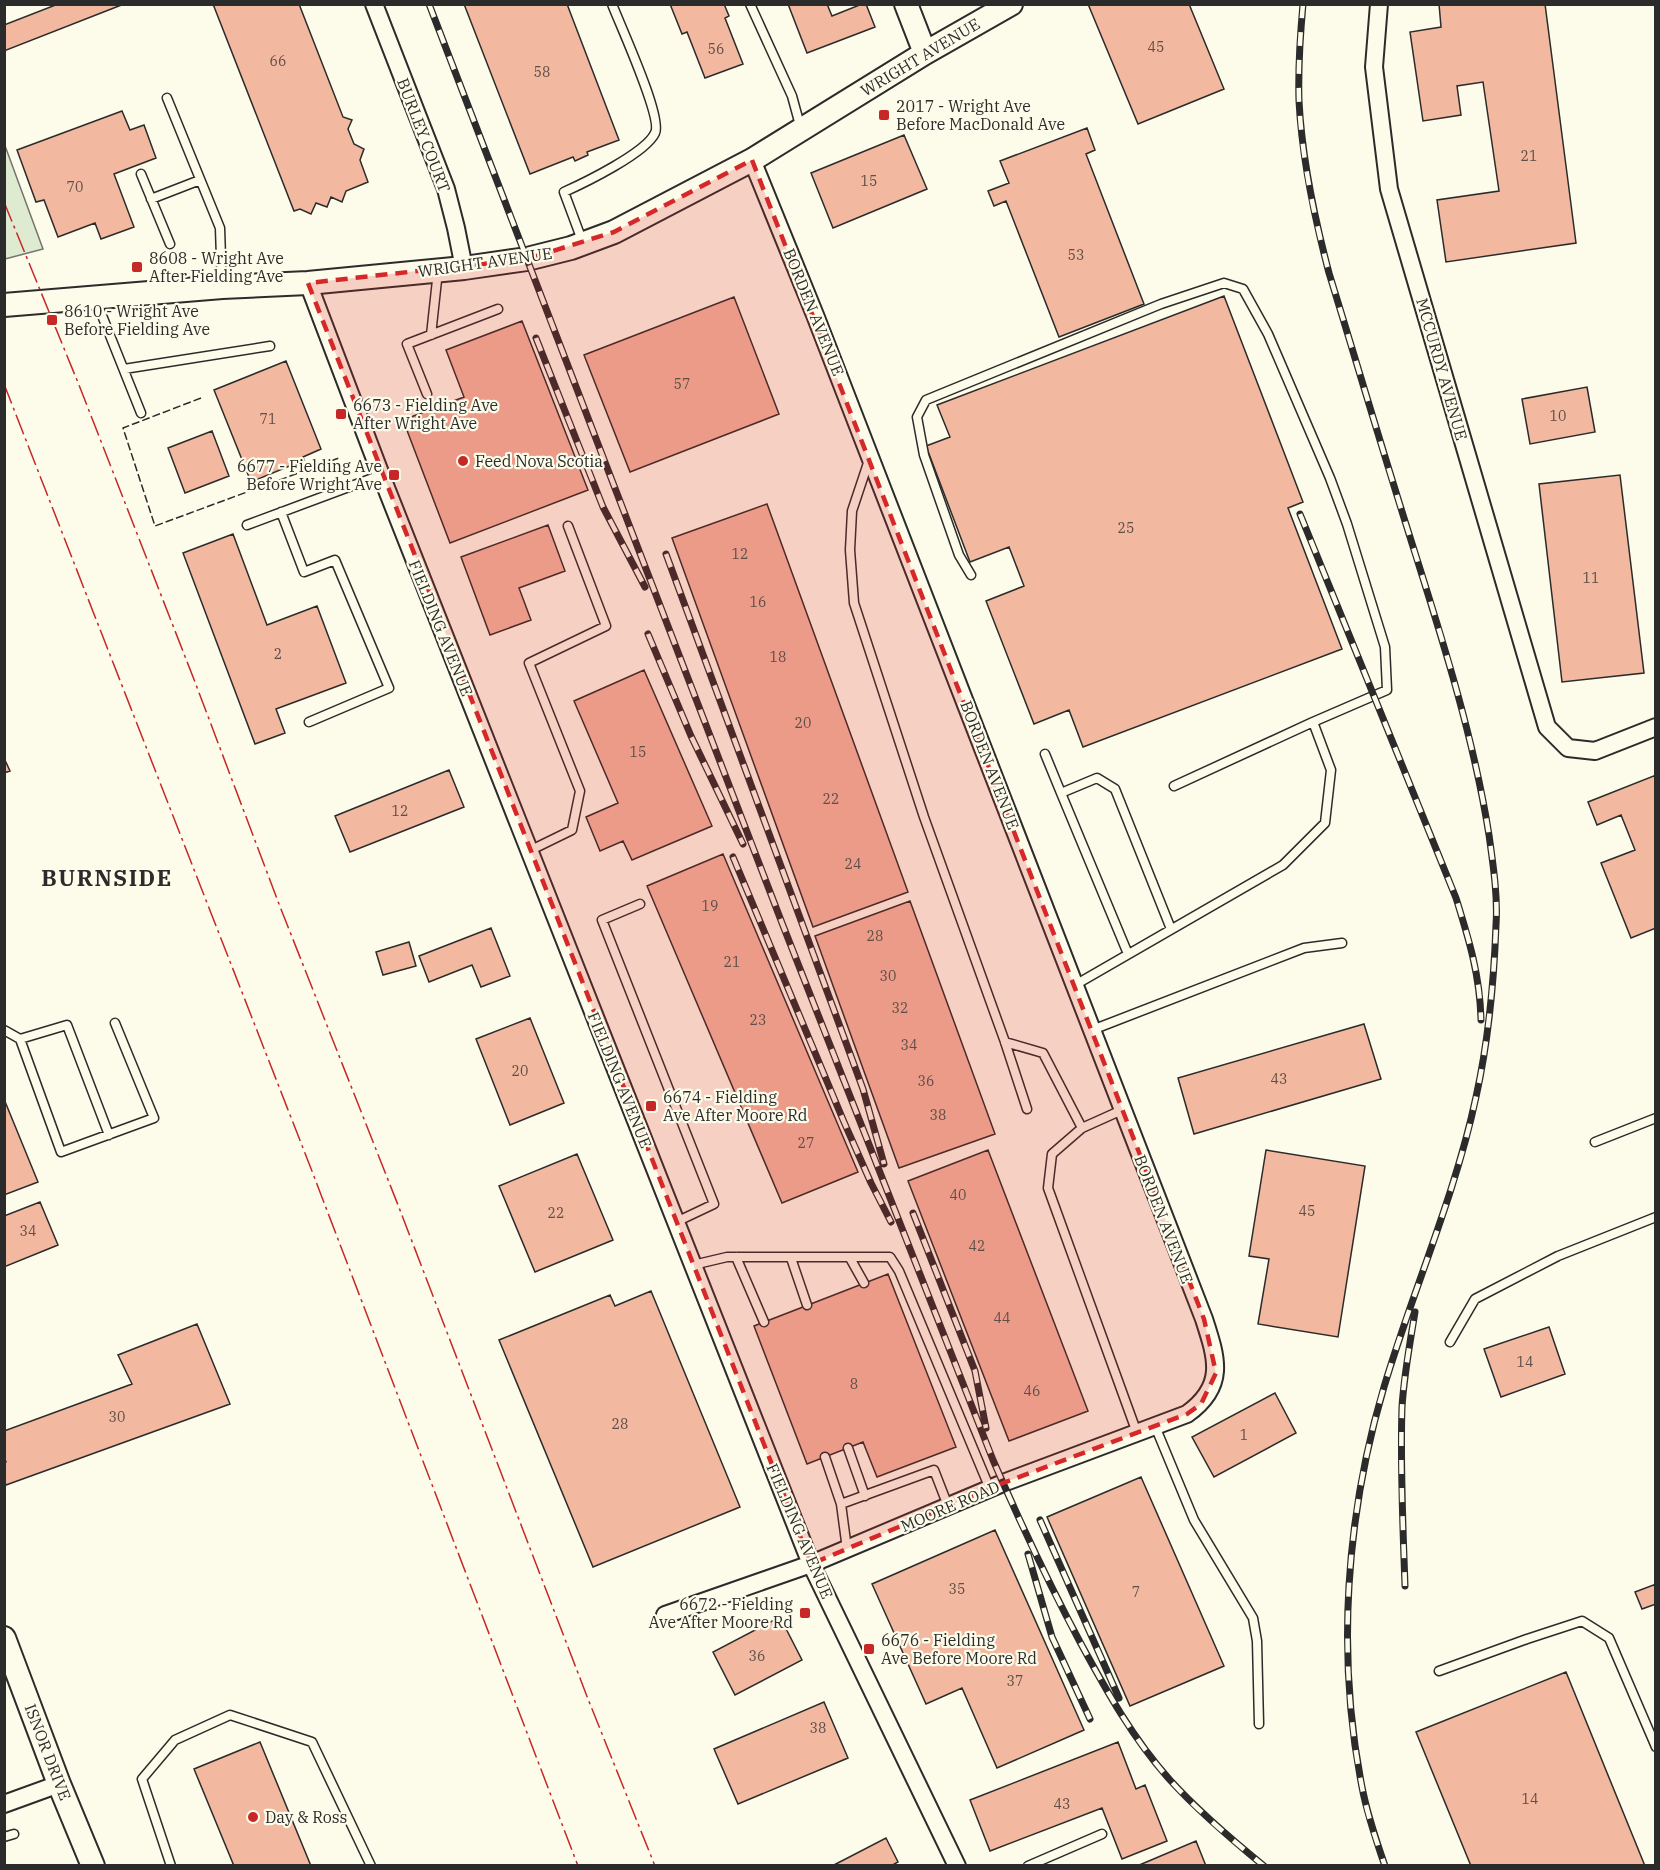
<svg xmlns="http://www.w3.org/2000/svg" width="1660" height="1870" font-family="'IBM Plex Serif',serif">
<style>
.green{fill:#deebd1;stroke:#74746e;stroke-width:1.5}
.building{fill:#f2b8a0;stroke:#2b2b2b;stroke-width:1.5}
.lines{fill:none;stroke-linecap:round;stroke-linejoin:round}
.lane-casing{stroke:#2b2b2b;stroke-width:11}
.street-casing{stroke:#2b2b2b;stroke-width:20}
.secondary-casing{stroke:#2b2b2b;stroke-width:26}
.lane{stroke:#fdfbea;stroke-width:8}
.street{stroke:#fdfbea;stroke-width:16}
.secondary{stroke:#fdfbea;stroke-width:22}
.rail-casing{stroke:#2b2b2b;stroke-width:7}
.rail{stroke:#fdfbea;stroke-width:4.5;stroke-dasharray:14;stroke-linecap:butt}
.fence{stroke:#2b2b2b;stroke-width:1.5;stroke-dasharray:8 3;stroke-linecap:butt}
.power{stroke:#c62828;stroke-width:1.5;stroke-dasharray:21 4.5 3 4.5;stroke-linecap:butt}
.marked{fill:#d62828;fill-opacity:0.2;stroke:#d62828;stroke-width:4.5;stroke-dasharray:12 8;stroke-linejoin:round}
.poi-dot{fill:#c62828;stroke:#fdfbea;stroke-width:2}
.labels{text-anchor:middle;stroke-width:4.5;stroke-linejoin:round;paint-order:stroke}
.number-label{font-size:14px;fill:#5d4e48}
.street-label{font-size:16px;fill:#2b2b2b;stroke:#fdfbea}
.poi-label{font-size:16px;fill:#2b2b2b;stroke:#fdfbea;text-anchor:start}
.district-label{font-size:22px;font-weight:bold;letter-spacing:1.5px;fill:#2b2b2b;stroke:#fdfbea}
</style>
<rect width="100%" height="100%" fill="#fdfbea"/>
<path class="green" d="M4,143l39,106 -38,10h-1z"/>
<path class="building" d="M58,4h66l-120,47v-26z
M213,4h86l44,113 9,3 -4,9 6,15 10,5 -4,11 8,22 -22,9 -4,11 -11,-5 -4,10 -11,-4 -5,11 -11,-5 -6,2z
M464,4h103l52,136 -32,12 1,3 -13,6 -2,-4 -43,17z
M670,4h54l5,12 -4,2 18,46 -38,14 -18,-46 -5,2z
M788,4h39l5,12 30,-12h4l9,23 -68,26z
M1088,4h101l35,85 -86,35z
M1439,4h106l31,239 -130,19 -9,-62 62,-9 -16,-109 -26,4 4,29 -38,6 -13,-89 31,-5z
M122,111l8,19 14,-5 12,33 -42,16 20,53 -33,12 -6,-16 -37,14 -14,-37 -8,2 -19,-52z
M1087,128l8,22 -9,4 58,150 -85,33 -53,-136 -12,5 -6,-15 21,-8 -9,-22z
M904,135l23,54 -94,39 -22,-55z
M1224,296l79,206 -15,6 54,141 -259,98 -14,-37 -35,14 -48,-123 38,-15 -15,-39 -39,15 -44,-116 24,-9 -13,-32z
M734,297l45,117 -149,58 -46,-117z
M522,321l66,169 -138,53 -47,-123 61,-23 -18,-47z
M286,361l35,88 -18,8 1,3 -53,22 -37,-92z
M1587,387l8,45 -65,12 -8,-45z
M212,431l17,45 -44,17 -17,-45z
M1620,475l24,198 -82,9 -23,-198z
M767,504l141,388 -95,35 -141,-389z
M548,525l17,46 -46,17 12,32 -41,15 -29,-78z
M233,534l34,91 50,-19 29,77 -70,26 9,24 -30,11 -72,-191z
M644,670l68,156 -80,34 -9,-19 -23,10 -14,-34 32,-14 -44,-102z
M4,758l6,13 -6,2z
M449,770l15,37 -114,45 -15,-36z
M1656,775v153l-25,10 -30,-75 34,-13 -14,-35 -24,10 -9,-23z
M723,854l135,318 -76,31 -135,-317z
M910,901l85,233 -96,34 -84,-232z
M491,928l19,48 -29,11 -9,-22 -43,17 -10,-26z
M409,942l7,24 -33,9 -7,-23z
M530,1018l34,85 -54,22 -34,-86z
M1364,1024l17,55 -187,55 -16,-56z
M4,1099l34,83 -34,13z
M988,1150l100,261 -79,30 -101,-260z
M1266,1150l99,16 -27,171 -80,-13 11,-65 -20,-3z
M577,1154l36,86 -78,32 -36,-86z
M40,1202l18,43 -54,22v-51z
M888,1274l68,173 -79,30 -14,-35 -56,22 -53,-138z
M651,1291l89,216 -147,60 -94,-227 111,-45 5,11z
M197,1324l33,80 -224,81 -2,-5v-17l2,-1 -2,-5v-26l128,-47 -14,-29z
M1549,1327l16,47 -64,23 -17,-48z
M1275,1393l21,40 -82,44 -22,-40z
M1141,1477l83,189 -94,40 -83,-189z
M995,1530l89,200 -87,38 -35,-80 -36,16 -54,-120z
M1656,1584v20l-14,5 -7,-17z
M780,1617l22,43 -67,35 -22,-43z
M1566,1672l79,194h-174l-55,-134z
M824,1702l24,56 -110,46 -24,-55z
M260,1742l51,124h-77l-40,-97z
M1118,1742l18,47 9,-4 22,56 -45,18 -20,-51 -112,43 -20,-51z
M886,1838l12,24 -7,4h-59z
M1196,1841l10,25h-69z"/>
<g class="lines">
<defs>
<path id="lane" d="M750,4l42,92 9,33
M167,98l53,130 2,59
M141,174l29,70
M151,199l49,-19
M583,243l-19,-51c20,-9 82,-39 91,-59 8,-15 -35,-108 -43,-129
M95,298l46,115
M431,335l7,-64
M124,369l146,-23
M427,394l-20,-50 91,-35
M869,460l-17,51 -2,39 4,53 70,214 81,225 22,67
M281,512l23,60 31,-12 54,128 -80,34
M247,525l134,-50
M971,575l-12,-20 -35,-100 -7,-38 9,-17 235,-96 63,-21 19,6 25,45 62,144 17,46 38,123 2,43 -74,32 18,48 -6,53 -42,42 -208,120
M1045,754l16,39
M1174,786l139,-64
M529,851l43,-21 8,-39 -51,-128 77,-37 -38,-100
M640,904l-38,16 112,284 -38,18
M1128,954l-67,-161 36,-15 18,11 56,140
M4,1030l16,9 41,113 93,-34 -39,-95
M1092,1030l212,-82 38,-5
M20,1039l47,-14 42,110
M1005,1042l38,11 39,75
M1122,1110l-40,18 -30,26 -4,34 89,245
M1595,1142l61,-24
M736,1257l28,65
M791,1258l16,47
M850,1258l14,25
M693,1265l34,-8h163l9,14 91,218
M1450,1342l25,-43 83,-43 98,-39
M1155,1426l39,94 59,98 4,23 2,83
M848,1448l17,48
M825,1457l16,47
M847,1549l-6,-45 93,-34 14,36
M1439,1671l88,-32 55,-18 27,17 47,109
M4,1837l10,-3
M171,1866l-29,-87 33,-39 55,-25 82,27 59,124
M1028,1866l74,-32"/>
<path id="street" d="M374,4l72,185 10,39 8,40
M1379,4l-5,63 15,122 158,538 21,21 27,3 61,-24
M308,283l73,192 430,1089 146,302
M665,1615l146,-51 192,-81 184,-69c39,-28 30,-55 17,-95l-389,-1004 -63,-155
M4,1804l55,-20"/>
<path id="secondary" d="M906,4l19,49
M4,305l218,-18 86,-4 156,-15 63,-9 44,-11 43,-16 138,-72 173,-107 86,-49
M4,1638l55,146 34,82"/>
</defs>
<use href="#lane" class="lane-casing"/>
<use href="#street" class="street-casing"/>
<use href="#secondary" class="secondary-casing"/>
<use href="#lane" class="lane"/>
<use href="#street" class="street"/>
<use href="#secondary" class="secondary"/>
<defs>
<path id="rail" d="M429,4l353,919 211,537c27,62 55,122 87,182 26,48 53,97 90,138 28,31 61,59 94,86
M1303,4c-3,33 -5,65 -4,97 3,59 15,115 30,172 29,94 57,189 87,283 29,92 58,184 73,279 4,29 9,61 7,90 -2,55 -8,118 -20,172 -21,99 -63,193 -92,290 -38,128 -48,268 -22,400 5,27 14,53 23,79
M536,338l67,169 42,80
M1300,514l156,384c13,42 24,77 25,122
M666,554l197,535 21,75
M648,634l43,102 52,108
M733,857l111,265 27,61 20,39
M913,1213l62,158 11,57
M1040,1520l79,178
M1028,1554l24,83 38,82
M1405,1586c-2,-59 -5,-119 -3,-179 2,-32 8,-64 13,-95"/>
</defs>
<use href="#rail" class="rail-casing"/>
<use href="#rail" class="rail"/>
<path class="fence" d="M201,398l-78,30 32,98 184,-68"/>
<path class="power" d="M4,202l75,183 116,297 84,222 119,301 190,494 67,167
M4,384l306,782 268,700"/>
</g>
<path class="marked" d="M752,160l452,1159 12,54 -15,31 -14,10 -184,69 -192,81 -503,-1281 219,-24 87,-27z"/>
<g class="poi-dot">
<rect x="878" y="109" width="12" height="12" rx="3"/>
<rect x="131" y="261" width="12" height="12" rx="3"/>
<rect x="46" y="314" width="12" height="12" rx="3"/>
<rect x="335" y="408" width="12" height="12" rx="3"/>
<circle cx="463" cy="461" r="6"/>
<rect x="388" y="469" width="12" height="12" rx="3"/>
<rect x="645" y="1100" width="12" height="12" rx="3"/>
<rect x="799" y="1607" width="12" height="12" rx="3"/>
<rect x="863" y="1643" width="12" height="12" rx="3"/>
<circle cx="253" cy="1817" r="6"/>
</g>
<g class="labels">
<g class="number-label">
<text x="1156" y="52">45</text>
<text x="716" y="54">56</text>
<text x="278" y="66">66</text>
<text x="542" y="77">58</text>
<text x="1529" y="161">21</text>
<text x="869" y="186">15</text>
<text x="75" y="192">70</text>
<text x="1076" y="260">53</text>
<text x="682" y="389">57</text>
<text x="1558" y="421">10</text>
<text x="268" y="424">71</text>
<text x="1126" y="533">25</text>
<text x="740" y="559">12</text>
<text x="1591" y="583">11</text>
<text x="758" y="607">16</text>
<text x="278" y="659">2</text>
<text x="778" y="662">18</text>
<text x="803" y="728">20</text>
<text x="638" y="757">15</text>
<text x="831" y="804">22</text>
<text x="400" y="816">12</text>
<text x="853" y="869">24</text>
<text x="710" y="911">19</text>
<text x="875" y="941">28</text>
<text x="732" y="967">21</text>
<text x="888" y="981">30</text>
<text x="900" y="1013">32</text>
<text x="758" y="1025">23</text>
<text x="909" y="1050">34</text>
<text x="520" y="1076">20</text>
<text x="1279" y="1084">43</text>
<text x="926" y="1086">36</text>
<text x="938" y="1120">38</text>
<text x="806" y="1148">27</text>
<text x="958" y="1200">40</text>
<text x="1307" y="1216">45</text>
<text x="556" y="1218">22</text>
<text x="28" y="1236">34</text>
<text x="977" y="1251">42</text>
<text x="1002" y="1323">44</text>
<text x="1525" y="1367">14</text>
<text x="854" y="1389">8</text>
<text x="1032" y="1396">46</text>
<text x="117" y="1422">30</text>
<text x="620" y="1429">28</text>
<text x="1244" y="1440">1</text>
<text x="957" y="1594">35</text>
<text x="1136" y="1597">7</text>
<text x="757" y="1661">36</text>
<text x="1015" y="1686">37</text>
<text x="818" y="1733">38</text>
<text x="1530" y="1804">14</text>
<text x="1062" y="1809">43</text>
</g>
<g class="street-label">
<text transform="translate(920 57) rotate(-31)" y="6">WRIGHT AVENUE</text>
<text transform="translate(424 135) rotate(69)" y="6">BURLEY COURT</text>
<text transform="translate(485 262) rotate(-8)" y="6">WRIGHT AVENUE</text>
<text transform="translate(814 312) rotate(68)" y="6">BORDEN AVENUE</text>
<text transform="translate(1442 369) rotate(74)" y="6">MCCURDY AVENUE</text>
<text transform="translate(441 628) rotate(68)" y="6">FIELDING AVENUE</text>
<text transform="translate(990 765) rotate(69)" y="6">BORDEN AVENUE</text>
<text transform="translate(620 1080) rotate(68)" y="6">FIELDING AVENUE</text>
<text transform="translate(1164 1219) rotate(69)" y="6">BORDEN AVENUE</text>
<text transform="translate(950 1506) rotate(-23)" y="6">MOORE ROAD</text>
<text transform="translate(800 1531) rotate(67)" y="6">FIELDING AVENUE</text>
<text transform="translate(48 1752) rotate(69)" y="6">ISNOR DRIVE</text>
</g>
<g class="poi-label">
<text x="896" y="112">2017 - Wright Ave<tspan x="896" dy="18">Before MacDonald Ave</tspan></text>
<text x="149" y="264">8608 - Wright Ave<tspan x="149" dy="18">After Fielding Ave</tspan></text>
<text x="64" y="317">8610 - Wright Ave<tspan x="64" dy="18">Before Fielding Ave</tspan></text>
<text x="353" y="411">6673 - Fielding Ave<tspan x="353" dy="18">After Wright Ave</tspan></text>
<text x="475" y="467">Feed Nova Scotia</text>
<text x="382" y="472" text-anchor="end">6677 - Fielding Ave<tspan x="382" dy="18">Before Wright Ave</tspan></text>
<text x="663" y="1103">6674 - Fielding<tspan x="663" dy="18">Ave After Moore Rd</tspan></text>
<text x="793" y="1610" text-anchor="end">6672 - Fielding<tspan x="793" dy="18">Ave After Moore Rd</tspan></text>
<text x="881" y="1646">6676 - Fielding<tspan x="881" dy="18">Ave Before Moore Rd</tspan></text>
<text x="265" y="1823">Day &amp; Ross</text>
</g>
<g class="district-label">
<text x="107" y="886">BURNSIDE</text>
</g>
</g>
<rect width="1660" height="1870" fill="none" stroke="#2b2b2b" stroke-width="12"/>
</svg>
